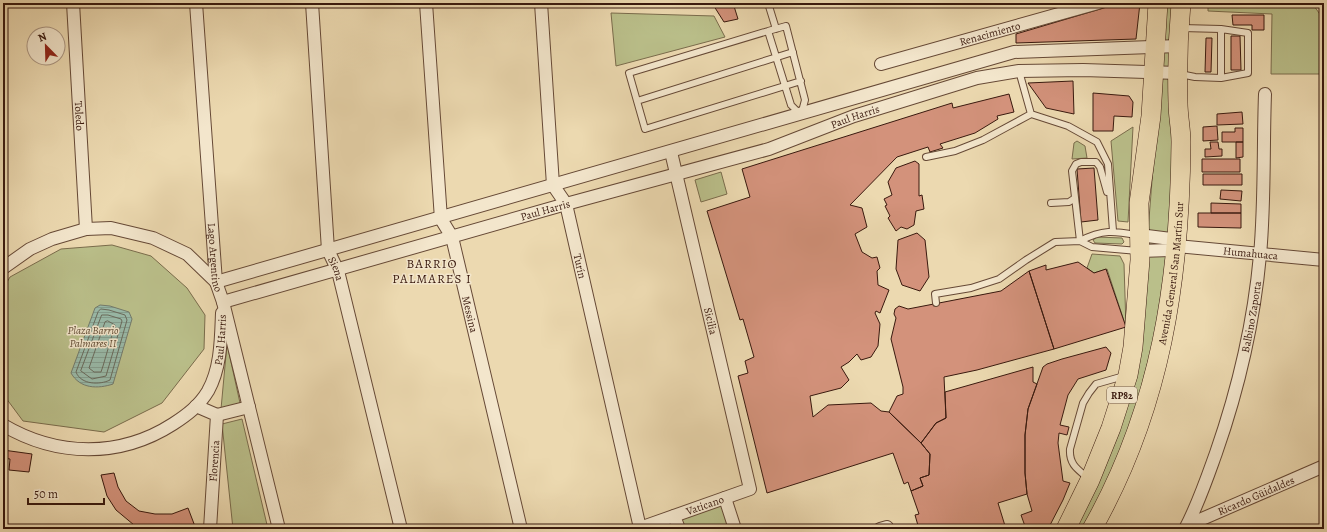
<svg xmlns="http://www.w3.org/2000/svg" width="1327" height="532" font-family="Alegreya,serif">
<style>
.green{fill:#babf8a;stroke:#7a6c4c}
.water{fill:url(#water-rules);stroke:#737a6b}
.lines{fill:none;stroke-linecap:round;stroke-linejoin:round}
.shore{stroke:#696a5c;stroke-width:1}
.building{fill:#d3927b;stroke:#39190e}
.service-casing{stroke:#664936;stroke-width:8}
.minor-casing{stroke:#664936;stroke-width:14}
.primary-casing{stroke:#39190e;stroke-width:20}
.service{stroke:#f3e6cc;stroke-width:6}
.minor{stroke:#f3e6cc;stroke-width:12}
.primary{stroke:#ecd9b0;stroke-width:19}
.labels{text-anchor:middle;stroke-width:3;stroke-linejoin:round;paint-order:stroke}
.shield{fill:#f3e6cc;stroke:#715647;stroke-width:1}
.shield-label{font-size:10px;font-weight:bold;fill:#39190e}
.street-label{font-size:11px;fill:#39190e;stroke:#f3e6cc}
.park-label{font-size:11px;font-style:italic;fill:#604b33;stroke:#f3e6cc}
.quarter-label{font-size:13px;letter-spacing:1px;fill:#39190e;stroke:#f3e6cc}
</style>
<defs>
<pattern id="water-rules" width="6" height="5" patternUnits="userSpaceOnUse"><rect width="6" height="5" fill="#99baa9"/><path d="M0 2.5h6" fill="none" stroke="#859f90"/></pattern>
</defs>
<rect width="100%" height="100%" fill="#ecd9b0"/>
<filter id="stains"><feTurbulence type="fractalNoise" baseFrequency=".005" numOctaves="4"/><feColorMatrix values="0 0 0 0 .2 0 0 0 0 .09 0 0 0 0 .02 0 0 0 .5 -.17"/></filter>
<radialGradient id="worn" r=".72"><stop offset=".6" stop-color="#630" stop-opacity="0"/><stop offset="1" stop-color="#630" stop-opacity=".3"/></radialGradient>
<path class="green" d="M1166,3h8l2,126 -10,163 -37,143 -45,94h-10l65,-183z
M1208,3h104l12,17v54h-53l1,-60 -64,-3z
M611,13l103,3 11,21 -109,29z
M1133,127l-5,95 -10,-1 -7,-80z
M1077,141l8,5 2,12 -15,1 2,-16z
M721,172l6,22 -26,8 -6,-22z
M1097,237l25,1 2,4 -2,2 -27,-1 -2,-3z
M112,245l39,11 36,32 18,27 -1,34 -42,54 -58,29 -81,-11 -20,-27v-105l7,-12 51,-28z
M1092,254l28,2 4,8 2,63 -19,-58 -13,4 -7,-5z
M227,344l13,59 -19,6z
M242,419l26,110h-35l-11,-105z
M725,498l10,31h-56l-5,-13z"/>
<path class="water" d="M100,305l10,1 19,6 3,7 -19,65c-15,5 -33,5 -42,-11l24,-65z"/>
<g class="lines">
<path class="shore" d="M101,309l8,1 16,5 2,5 -17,60c-10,5 -29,5 -34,-8l22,-60z
M102,315h6l13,4 1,2 -16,55 -14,3 -11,-8z
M108,321l7,4 -12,41 -2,6h-7l-5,-4 16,-46z"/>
</g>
<path class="building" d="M712,3h21l5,16 -14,3z
M1140,3l-4,36 -120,4v-9l101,-30z
M1232,15h32v15h-12v-5h-19z
M1231,36h9l1,34h-10z
M1206,38h6l-1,34h-6z
M1073,81l1,33 -28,-6 -18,-25z
M1093,93l36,3 4,6 -1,15 -18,-1 -1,15h-20z
M1009,94l5,18 -17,4 1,3 -23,14 -35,11 3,4 -13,4 -2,-5 -31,10 -47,48 12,3 5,19 -12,7 7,18 10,6 5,-1 3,11 -3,3 1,14 11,5 -9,23 -4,-2 -1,2 5,11 -2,22 -7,11 -10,3 -4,-6 -8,8 -8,5 8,13 -8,8 -31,8 3,21 15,-12 43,-2 10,8 8,1 32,31 9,11 -1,21 -9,3 3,8 -12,5 -3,-9 -4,2 -11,-31 -126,40 -29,-117 10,-3 -3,-12 9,-4 -11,-38 -3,1 -33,-109 43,-14 -8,-28 210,-66 1,5z
M1242,112l1,12 -26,1v-11z
M1217,126l1,14 -15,1v-14z
M1235,128h8v14h-21v-10h13z
M1210,142h8l1,7h3v7l-17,1v-8h6z
M1236,142h7v15l-7,1z
M1202,159h38v13h-38z
M915,161l4,3v32l3,-1 2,14 -8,2 -2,14 -7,4 -6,-2 -5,4 -8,-13 2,-2 -5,-10 2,-1 -3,-6 8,-4 -4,-13 8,-14z
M1094,168l4,52 -17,2 -4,-53z
M1203,174h39v11h-39z
M1221,190l21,1 -1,10 -21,-2z
M1211,203l30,1v9h-30z
M1198,213h43v15l-43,-1z
M917,233l8,7 4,37 -9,14 -18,-6 -6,-16 2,-29z
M1078,262l16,11 12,-4 20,58 -72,22 -25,-78 17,-6v5z
M1029,271l25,78 -77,21 -33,7 2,41 -10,5 -15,20 -32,-31 8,-16 6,-2v-7l-12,-48 5,-21 -2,-4 1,-5 4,-3 9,3 93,-18z
M1106,347l5,6 -5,17 -28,9 -10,16 -8,30 9,2 -2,8 -8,-2 -1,10 5,38 7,2 -7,17 -15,29h-22l-5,-14 11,-4 -5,-17 -2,-21v-38l3,-26 15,-42 4,-3 15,-5z
M1033,367v15l4,2 -9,25 -3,26v38l2,21 -29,9 8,26h-87l-4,-14 4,-1 -8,-23 12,-5 -3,-8 9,-3 1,-21 -9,-11 15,-20 10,-5 -1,-26z
M3,450l29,4 -3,18 -20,-2 1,-11 -7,-1z
M114,473l4,14 8,14 13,10 16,3h17l16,-6 8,21h-61l-1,-4 -18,-15 -9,-14 -6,-21z"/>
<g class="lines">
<defs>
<path id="service" d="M768,3l8,26
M786,26l19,74 -4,15 -10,-10 -23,-74z
M793,52l-156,49 8,28 156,-48
M1019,71l12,43
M1180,74l15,3 26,1v-49l-39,-1
M1221,78l27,-5v-40l-27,-4
M637,101l-8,-28 139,-42
M926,157l29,-6 28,-11 48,-26 37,12 29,16 11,22 5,67
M1107,192l-7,-25 -4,-5h-15l-5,2 -4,7 8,70c23,-12 34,-10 57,-6
M1051,203l18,-1 6,-4
M936,303l-1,-9 36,-6 28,-9 27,-19 29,-18 25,-1 12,6 46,4
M1088,478c-11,-9 -19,-14 -18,-29l13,-46 6,-10 7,-9 28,-8"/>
<g id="minor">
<path id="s1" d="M73,3l13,226"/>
<path id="s2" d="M196,3l20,279 7,20 56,227"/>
<path id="s3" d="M312,3l16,247 10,21 63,258"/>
<path id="s4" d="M426,3l15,216 11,18 69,292"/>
<path id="s5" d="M541,3l12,182 13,19 74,324"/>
<path id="s6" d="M881,64l217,-61"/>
<path d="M1139,235l32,4 6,7"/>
<path id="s7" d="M1140,251l30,-1 7,-4 147,14"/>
<path d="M3,268l27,-19 22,-10 34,-10 25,-1 42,10 34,16 29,28"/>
<path d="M216,282l798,-230 164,-6"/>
<path id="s8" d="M223,302l343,-98 203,-55 85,-33 123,-38 42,-7 64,-1 95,3"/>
<path d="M196,406l21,9 -7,114"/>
<path d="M217,415l32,-8"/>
<path id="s9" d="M3,425c54,32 117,33 170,-1 14,-9 26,-18 35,-33 13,-23 13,-52 14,-78"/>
<path d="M725,498l10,31"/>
<path d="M674,516l5,13"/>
<path id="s10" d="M1188,525l136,-59"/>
<path id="s11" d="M637,529l113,-40 -79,-337"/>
<path d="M880,529l7,-2"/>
<path id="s12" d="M1185,529c13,-24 22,-51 31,-76 22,-63 38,-132 44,-198 5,-53 3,-108 5,-161"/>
</g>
<g id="primary">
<path d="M1066,529l24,-49 21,-52 17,-53 5,-28 7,-87 -1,-57 12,-87 7,-113"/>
<path id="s13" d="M1092,529c69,-122 88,-249 89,-387 0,-13 -3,-26 -3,-39 -1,-33 0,-67 3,-100"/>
</g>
</defs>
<use href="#service" class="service-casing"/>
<use href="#minor" class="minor-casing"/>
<use href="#primary" class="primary-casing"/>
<use href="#service" class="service"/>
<use href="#minor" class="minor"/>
<use href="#primary" class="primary"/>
</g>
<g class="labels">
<rect class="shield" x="1107" y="387" width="30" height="16" rx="3"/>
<g class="shield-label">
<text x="1122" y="399">RP82</text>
</g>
<g class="street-label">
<text dy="4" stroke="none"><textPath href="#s6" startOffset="113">Renacimiento</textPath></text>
<text dy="4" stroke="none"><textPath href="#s1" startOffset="113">Toledo</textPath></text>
<text dy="4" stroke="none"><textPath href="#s8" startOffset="659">Paul Harris</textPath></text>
<text dy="4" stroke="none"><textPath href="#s8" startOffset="335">Paul Harris</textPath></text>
<text dy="4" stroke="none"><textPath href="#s7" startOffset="112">Humahuaca</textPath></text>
<text dy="4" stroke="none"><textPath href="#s2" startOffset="255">Lago Argentino</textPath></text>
<text dy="4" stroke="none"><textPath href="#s5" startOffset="269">Turín</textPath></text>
<text dy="4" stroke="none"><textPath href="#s3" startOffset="268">Siena</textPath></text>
<text dy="4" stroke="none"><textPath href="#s13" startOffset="270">Avenida General San Martín Sur</textPath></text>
<text dy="4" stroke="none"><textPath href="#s4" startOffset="317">Messina</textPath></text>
<text dy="4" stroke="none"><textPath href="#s12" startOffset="223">Balbino Zaporta</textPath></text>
<text transform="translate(711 321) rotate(77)" y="4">Sicilia</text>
<text dy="4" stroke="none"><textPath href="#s9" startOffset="281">Paul Harris</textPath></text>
<text transform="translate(214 461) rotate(-86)" y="4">Florencia</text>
<text dy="4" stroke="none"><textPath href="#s10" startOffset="74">Ricardo Güidaldes</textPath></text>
<text dy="4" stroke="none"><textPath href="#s11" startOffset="72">Vaticano</textPath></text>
</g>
<g class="park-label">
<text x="93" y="334">Plaza Barrio<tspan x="93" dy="13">Palmares II</tspan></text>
</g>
<g class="quarter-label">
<text x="432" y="268">BARRIO<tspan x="432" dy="15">PALMARES I</tspan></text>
</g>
</g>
<rect width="1327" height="532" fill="none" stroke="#ecd9b0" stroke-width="16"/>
<rect x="4" y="4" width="1319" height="524" fill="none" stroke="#39190e" stroke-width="2"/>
<rect x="8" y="8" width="1311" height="516" fill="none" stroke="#39190e"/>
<g transform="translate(46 46) rotate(337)"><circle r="19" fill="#f3e6cc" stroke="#a99480"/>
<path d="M0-3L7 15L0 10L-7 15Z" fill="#8f2418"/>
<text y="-6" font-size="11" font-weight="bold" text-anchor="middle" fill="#39190e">N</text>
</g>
<path d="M28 498v6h76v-6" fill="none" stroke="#39190e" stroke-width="2"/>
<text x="34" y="498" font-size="12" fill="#39190e" stroke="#f3e6cc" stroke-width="3" paint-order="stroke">50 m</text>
<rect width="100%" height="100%" filter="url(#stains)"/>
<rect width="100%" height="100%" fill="url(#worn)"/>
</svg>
